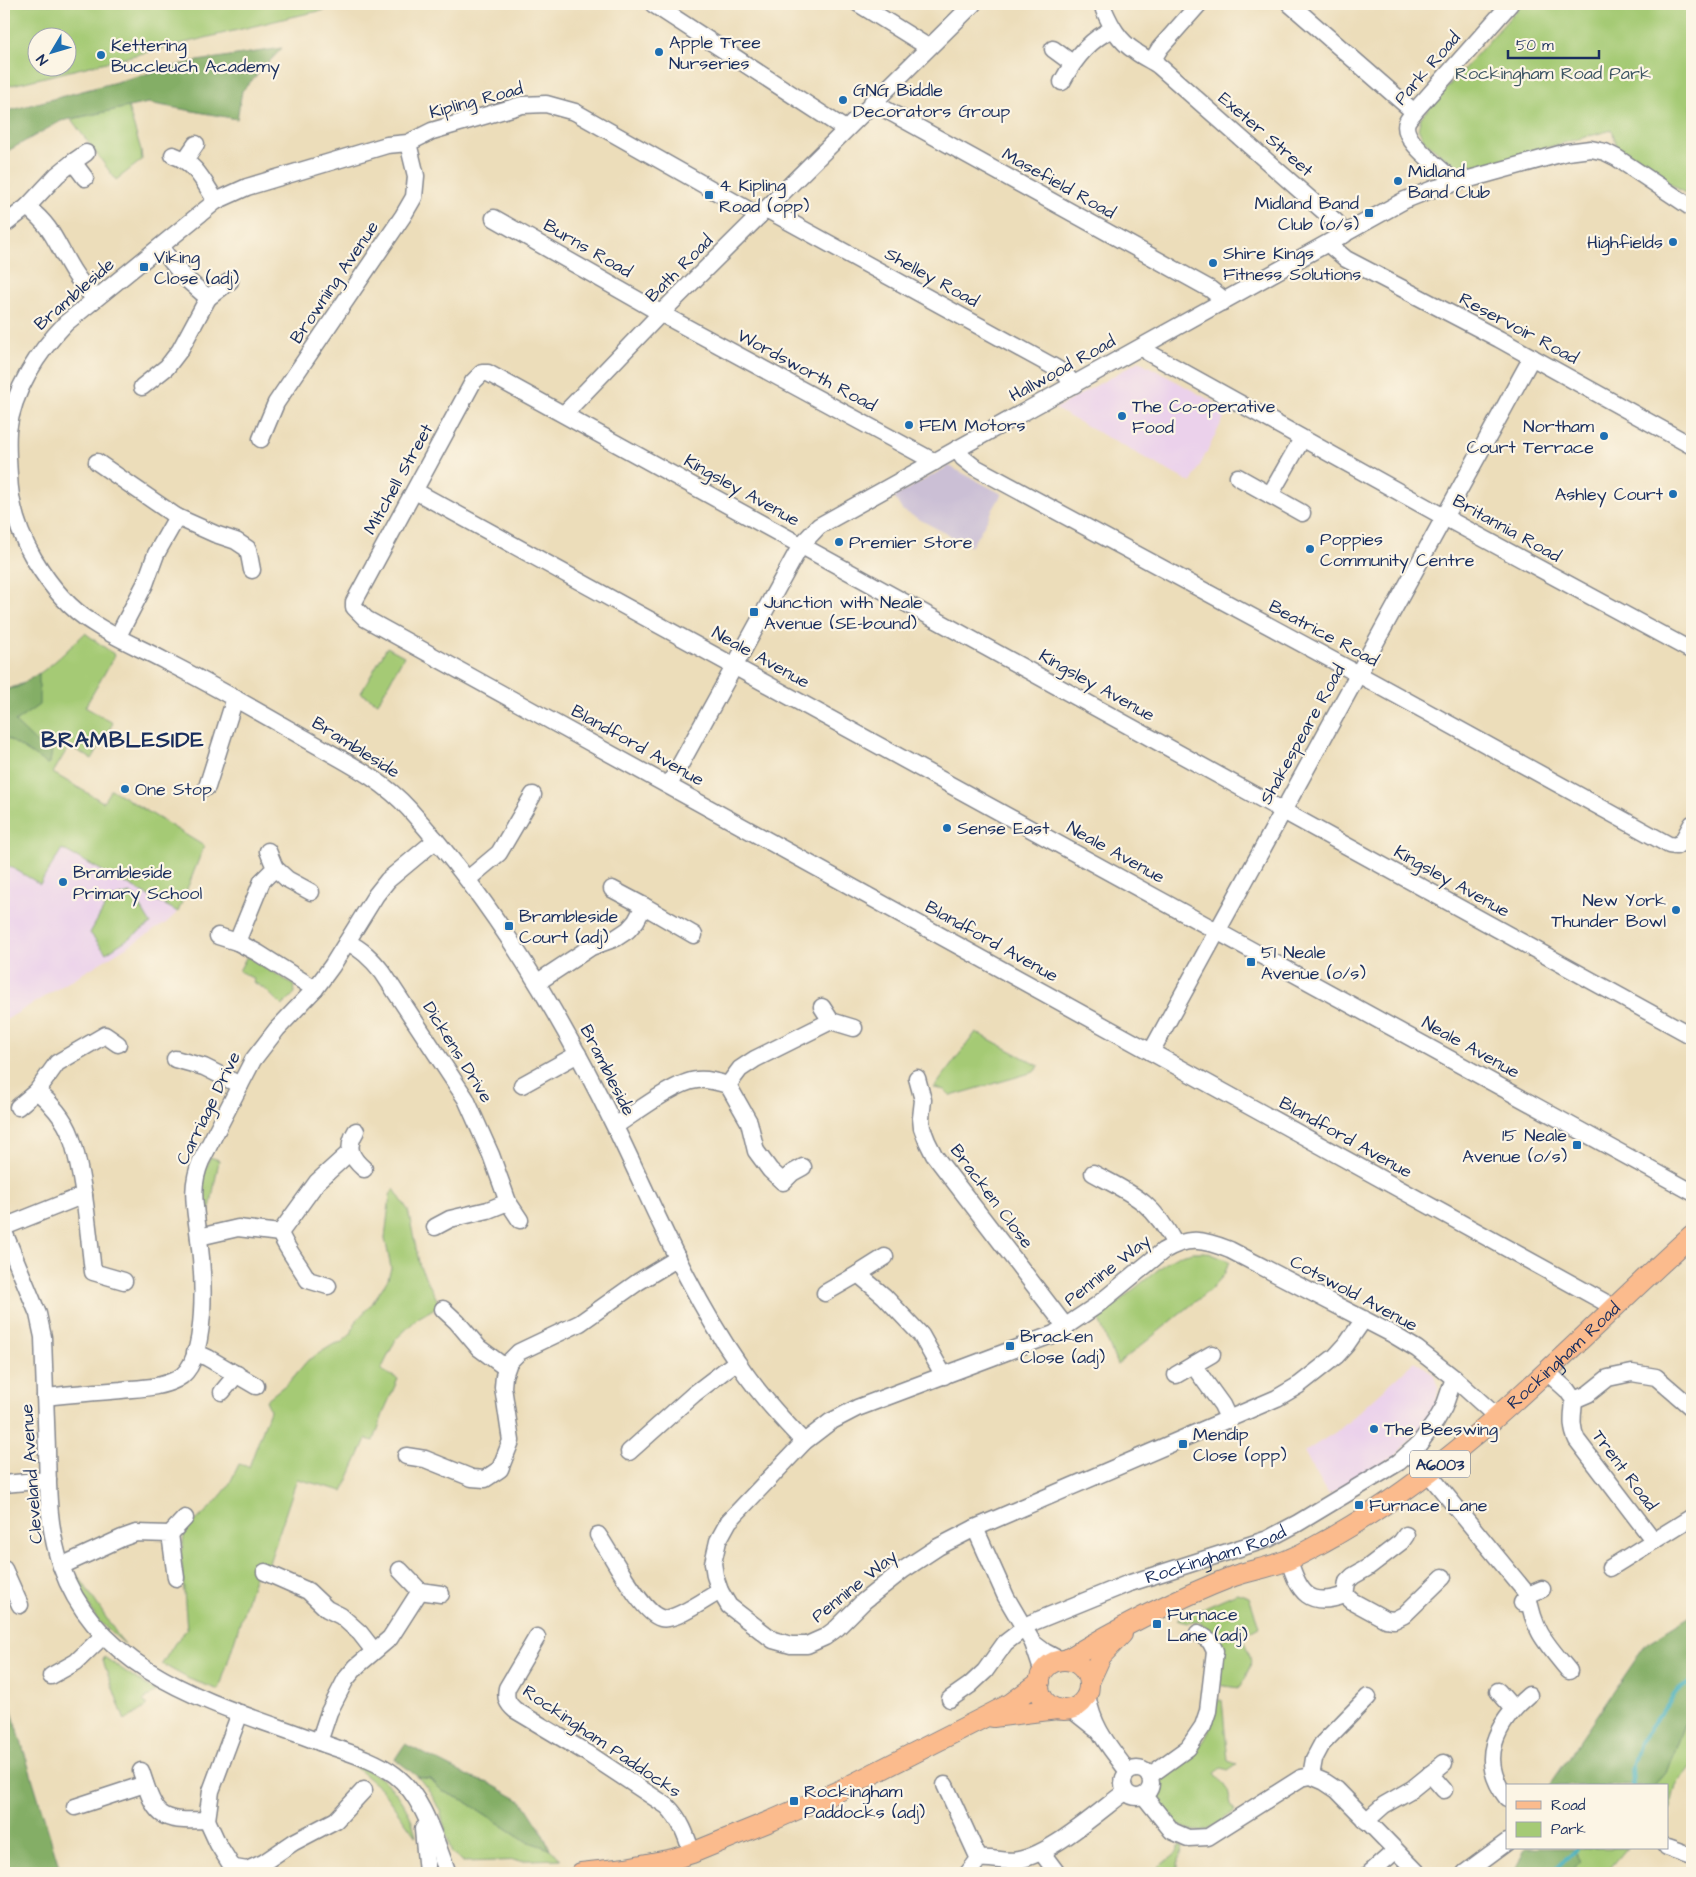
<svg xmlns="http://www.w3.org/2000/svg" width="1696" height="1877" font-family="'Architects Daughter',sans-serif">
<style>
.built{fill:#ebd1eb}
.industrial{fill:#cbbfd5}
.green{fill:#a5ca74;stroke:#607c69;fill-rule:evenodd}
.forest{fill:#84ae66;stroke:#506e62}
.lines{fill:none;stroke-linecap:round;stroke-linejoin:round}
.stream{stroke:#3dacba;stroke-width:4}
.minor-casing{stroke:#84868c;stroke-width:19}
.major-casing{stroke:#84868c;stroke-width:22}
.minor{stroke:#fff;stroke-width:16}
.major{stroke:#fbbb8d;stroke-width:20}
.poi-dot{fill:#1f6fb2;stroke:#fcf5e5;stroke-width:2}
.labels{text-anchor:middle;stroke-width:4.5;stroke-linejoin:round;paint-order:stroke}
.shield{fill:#fcf5e5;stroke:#5e6a86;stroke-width:1}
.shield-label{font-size:16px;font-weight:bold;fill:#1b2f5e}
.poi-label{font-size:18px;fill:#1b2f5e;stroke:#fcf5e5;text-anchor:start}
.street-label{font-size:18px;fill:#1b2f5e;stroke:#fcf5e5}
.park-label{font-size:18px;fill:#3e5664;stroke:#fcf5e5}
.district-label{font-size:22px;font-weight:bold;letter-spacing:1px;fill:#1b2f5e;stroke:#fcf5e5}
</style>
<rect width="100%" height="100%" fill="#fcf5e5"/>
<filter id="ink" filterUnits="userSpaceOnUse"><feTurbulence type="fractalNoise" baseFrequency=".02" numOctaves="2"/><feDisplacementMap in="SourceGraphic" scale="10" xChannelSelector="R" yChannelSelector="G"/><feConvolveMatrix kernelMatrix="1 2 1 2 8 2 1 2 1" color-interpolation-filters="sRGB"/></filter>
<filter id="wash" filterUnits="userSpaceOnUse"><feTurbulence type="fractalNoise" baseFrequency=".0096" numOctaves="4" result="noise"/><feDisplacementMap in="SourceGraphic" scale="20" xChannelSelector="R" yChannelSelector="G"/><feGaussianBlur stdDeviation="1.12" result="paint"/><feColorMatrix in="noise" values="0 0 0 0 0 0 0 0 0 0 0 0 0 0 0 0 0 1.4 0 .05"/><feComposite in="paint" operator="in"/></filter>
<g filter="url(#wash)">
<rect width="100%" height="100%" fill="#ecddba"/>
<path class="built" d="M1139,361l89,49 -37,73 -136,-74z
M4,736l15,90 159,86 -12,11 -162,98z
M1415,1361l19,14 4,12 -2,18 -11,19 -30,32 -67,39 -24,-43 35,-22z"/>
<path class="industrial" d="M949,466l53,28 -31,53 -69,-37 -8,-13z"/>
<path class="green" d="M4,4h349l-62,13 -287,70zM38,38h30v30h-30z
M1522,4h170v194l-74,-49 -6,-19 -137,37 -12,1 -14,-7 -25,-21 -6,-11 3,-12z
M128,107l13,43 1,10 -26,20 -45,-61z
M85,633l30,22 -30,52 28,16 -21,36 -23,-13 -16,27 50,29 8,-13 93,57 -26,66 -116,-63 -22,35 -36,-21v-173c33,-8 57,-34 81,-57z
M387,647l17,9 -26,47 -17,-10z
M130,893l4,3 17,28 -45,29 -16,-20 19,-34z
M247,956l47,29 1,8 -13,13 -17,-17 -12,-7 1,-3 -15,-8z
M976,1032l63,34 -5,6 -83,24 -6,-6 -11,-2z
M210,1157l9,3 -11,60 -6,-2 -4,-26z
M394,1189l14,21 12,57 20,38 -22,13 -22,21 -15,31 17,9 -14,32 -10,30 -8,-2 -23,52 -46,-12 -29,87 -8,4 -6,8 -35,112 -30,-11 -27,-15 13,-21 12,-14 -6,-75 4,-23 29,-27 14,-17 11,-23 10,3 21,-57 -4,-10 23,-18 19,-22 26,-16 8,-2 9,-8 5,-13 15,-16 17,-26 3,-11 -6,-30 5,-43z
M1193,1252h13l23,9 -5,14 -13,14 -94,76 -19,-47 72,-58 7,-4z
M77,1574l42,63 6,7 -28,-24 -22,-40z
M1237,1593l12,4 10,29 -17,9c11,24 13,31 -3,53l-22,-3 5,-37 -7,-15 -16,-11 -12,1 -10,-4z
M104,1657l52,35 -13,9 4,5 -22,15 -22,-60z
M1219,1700h3l6,61 9,3 -9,6 -6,-2 -7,5 13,18 3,13 4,7c-9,6 -20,16 -30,19 -21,6 -37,-14 -48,-29l3,-25c14,-10 33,-20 43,-34 8,-11 10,-26 13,-40z
M1692,1702v63l-16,20 -6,24 -3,2v-25h-13l12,-13z
M348,1761c37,15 60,35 68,76l-35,-48z
M418,1777l13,2 11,12 23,10 61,40 24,8 11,10 -98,3 -11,-8 -12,-43 -9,-18z
M1179,1846l4,1 -5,17v9h-27l26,-21z
M1574,1848h53l-21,25h-37l12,-11z"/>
<path class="forest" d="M282,48l-40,43 -5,28 -89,-16 -87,18 -57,32v-41l187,-50z
M39,673v32l-24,17 22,21 15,8 -2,12 -3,1 -43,-28v-46l14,-3z
M1692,1615v87l-26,71 -12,13h-105l98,-143z
M4,1685l57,188h-53l-4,-3z
M405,1744l67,34 17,5 34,19 16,25 11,22 -24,-8 -61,-40 -23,-10 -11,-12 -13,-2 -23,-18z
M1525,1848h49l7,14 -12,11h-55z"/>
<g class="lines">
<path class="stream" d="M1633,1786l-1,-19 8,-25 37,-51 15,-10
M1551,1873l26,-25"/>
</g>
</g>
<g filter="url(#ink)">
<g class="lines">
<defs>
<g id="minor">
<path d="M653,4l192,125"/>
<path d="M859,4l69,43"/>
<path d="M1290,4l124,108"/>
<path d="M1104,10c7,16 15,31 31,41 7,6 16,9 24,15l177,156 8,13"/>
<path d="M1053,49l19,14"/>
<path d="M1152,61l8,-13 39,-44"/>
<path d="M1062,82c11,-21 28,-43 51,-53"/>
<path d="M872,102l338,187 9,7 4,6"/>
<path d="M173,155c23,8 30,26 43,46"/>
<path d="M185,160l11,-16"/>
<path d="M73,162l13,-9"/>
<path d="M1451,184l-3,-8c-11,-11 -48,-37 -41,-54 1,-3 5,-7 7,-10l96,-108"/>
<path d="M27,207l30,-32 16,-13 12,16"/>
<path d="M766,209l288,158 11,7 9,11"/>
<path d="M759,216l-184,-104 -29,-8 -24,1 -90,26 -24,12 -21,2 -140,42 -31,14 -150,122c-28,29 -53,67 -58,108 -1,15 0,30 1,44 1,29 10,59 25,84 15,25 34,49 59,64 22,15 48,25 72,38 48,24 94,51 141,78 36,21 75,39 103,70 86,95 151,205 207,320 38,78 72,162 122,234 19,29 42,54 66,79"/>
<path d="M494,218l177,101 264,143"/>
<path d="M4,225l23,-18c27,21 29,37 46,64 6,10 14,19 22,28"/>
<path d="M1331,243l2,5 13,11 153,80 193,107"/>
<path d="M208,298l22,-17"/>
<path d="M1145,346l4,7 295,164 248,134"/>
<path d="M142,387l25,-20 13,-17 28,-52 -24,-21 -24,-30"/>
<path d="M564,414l97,-101 312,-309"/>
<path d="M261,439l15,-36 127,-187 11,-19 2,-21 -8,-33"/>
<path d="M957,449l6,9 10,8 385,208 311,171 7,1 6,-4 10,-18"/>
<path d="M97,462l80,55 38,17 21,7 12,8 4,21"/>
<path d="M1238,477l64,36"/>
<path d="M415,491l1277,701"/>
<path d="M1270,495l32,-56"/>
<path d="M118,636l27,-52 11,-30 21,-37"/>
<path d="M669,785l132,-240 18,-19 9,-5 577,-321 28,-11 134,-37 24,-3 14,3 12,6 75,50"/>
<path d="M207,787l28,-89"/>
<path d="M268,851l7,17 -13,13 -25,61 21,11 57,36"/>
<path d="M275,868l12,11 24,13"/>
<path d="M468,879l31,-26 34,-58"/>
<path d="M644,906l50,29"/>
<path d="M218,936l19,6"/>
<path d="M347,942c15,7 25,17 36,31l83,126 25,56 17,47 12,18"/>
<path d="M538,982l53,-35 25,-9 12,-8 8,-9 8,-15 -32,-17"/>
<path d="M822,1007l9,14 23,7"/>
<path d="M118,1044l-13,-9 -48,28 -20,28c13,11 28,28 34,45 13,41 17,93 22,136l31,9"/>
<path d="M1151,1052l381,-695"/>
<path d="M175,1059l29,8 36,18"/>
<path d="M917,1078l6,22 -2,18 1,10 5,13 7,14 132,172"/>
<path d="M522,1085l56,-31"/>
<path d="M18,1107l19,-16"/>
<path d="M615,1126c19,-12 60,-44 82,-46 11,-1 21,2 31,5"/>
<path d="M356,1131c-10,16 -6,26 8,38"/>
<path d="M803,1167l-11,6 -9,9 -13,-12 -14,-19 -7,-29 -21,-37 12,-16 15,-10 76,-38"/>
<path d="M1093,1173c41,22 59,28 82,71"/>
<path d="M4,1227l80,-32"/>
<path d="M435,1227l15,-8 38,-9 20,-8"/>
<path d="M4,1232l34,82 5,23c1,38 3,76 4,113 1,39 1,79 14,116 39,112 161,139 261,177 24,9 52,16 73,32 29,22 40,66 53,98"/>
<path d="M280,1233l37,-51 33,-30"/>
<path d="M280,1233c7,17 19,31 28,47l20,6"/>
<path d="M199,1237l39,-9 42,5"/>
<path d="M858,1274l27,-17"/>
<path d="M825,1293l33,-19 26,22 37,39 23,41"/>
<path d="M1612,1308l-4,-4 -1242,-685 -12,-12v-5l119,-220 9,-9h6l1204,663"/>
<path d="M443,1309l14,13 22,26 27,20"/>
<path d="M1364,1319l-18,26 -10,11 -37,29 -22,13 -302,130 -37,19 -35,23 -39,31 -27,27 -12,9 -18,8h-16l-18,-5 -44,-34 -9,-15 -5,-15 -2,-13 5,-22 11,-20 75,-79 26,-20 27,-14 197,-74 42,-28 67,-55c25,-15 40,-12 67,-1l162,84 25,15 37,29 43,39"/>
<path d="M195,1352l13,6 48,28"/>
<path d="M1193,1365l29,40 7,15"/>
<path d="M1546,1371l21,19 7,10c-1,15 -4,26 3,40l77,101"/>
<path d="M1176,1375l36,-21"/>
<path d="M222,1392l15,-18"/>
<path d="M45,1397c25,-3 51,-5 76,-7 19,-2 39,-2 56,-11 33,-16 26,-109 22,-140 -3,-29 -10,-50 2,-78l52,-101 24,-31 38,-40 17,-23 44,-71 12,-15 48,-40"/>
<path d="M1574,1400l14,-6 20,-16 24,-5 24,4 36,31"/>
<path d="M629,1452l65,-58 42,-32"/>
<path d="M406,1456l19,3 47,19 13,1 15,-10 11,-28 -8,-54 1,-11 5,-14 10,-10 61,-29 58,-41 40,-24"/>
<path d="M1428,1473l100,122c6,37 18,48 41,76"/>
<path d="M4,1484l44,-4"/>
<path d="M975,1528l31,69 27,46 10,30"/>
<path d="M170,1534l15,-16"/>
<path d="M598,1535c13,18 43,78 63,83 14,4 46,-20 59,-27"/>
<path d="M1289,1560c10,33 20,48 56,35l2,-13 6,-6 14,-8 34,-26 5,-7"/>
<path d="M61,1566l61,-28 14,-5 34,1 6,44"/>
<path d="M1610,1568l82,-51"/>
<path d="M4,1569l16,36"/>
<path d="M265,1572l43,19 19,18 14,7 19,17 14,18"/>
<path d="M420,1591l21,3"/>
<path d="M1345,1595l7,6 33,18 9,1 10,-5 39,-38"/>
<path d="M1522,1603l6,-8 14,-6"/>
<path d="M537,1637l-30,51c-2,10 0,15 8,22l72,43 80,53c14,14 19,29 25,47"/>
<path d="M1033,1643l12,9 15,8"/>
<path d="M51,1676l25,-14 27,-26"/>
<path d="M1498,1691l15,17"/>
<path d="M1087,1695c7,36 21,49 41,77"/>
<path id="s1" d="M950,1699l20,-14 15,-14 20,-28 26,-20 96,-39 141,-45 30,-16 101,-61 20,-18 17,-23 8,-14 10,-29"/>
<path d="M1071,1709l25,20"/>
<path d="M319,1742l10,-30 17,-33 11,-13 33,-28 30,-47 -20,-21"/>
<circle cx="1137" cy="1783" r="14"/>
<path d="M141,1771c15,46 17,51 66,49l11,24 13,21 4,3 12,2 16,-7 31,-21 42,-22 28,-30"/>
<path d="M1430,1774l14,16"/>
<path d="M1149,1776l39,-28 15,-22 5,-15 7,-60 -5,-10 -12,-8"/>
<path d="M1311,1776l3,-17 8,-15 46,-47"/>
<path d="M945,1785l34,74"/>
<path d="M1144,1796l28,35 16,7 20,-1 93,-59 10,-2 14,6 12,8 81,83"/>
<path d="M1507,1798c-30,-38 -11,-75 22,-103"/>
<path d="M75,1807l70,-23"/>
<path d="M207,1820l4,-29 29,-78"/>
<path d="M1366,1821l18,-16 28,-16 32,-26"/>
<path d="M423,1829l4,44"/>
<path d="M1667,1847l25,9"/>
<path d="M1042,1853l15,20"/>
<path d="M968,1873l11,-14c13,-2 26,4 39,1 33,-6 79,-47 107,-68"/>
<path d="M1370,1873l25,-22"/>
<path d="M1465,1873l42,-31"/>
</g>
<g id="major">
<path id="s2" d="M1066,1660c54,-33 109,-61 168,-84 18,-6 38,-9 56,-17 15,-6 29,-15 44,-23 136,-78 243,-197 358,-301"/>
<circle cx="1064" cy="1685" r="25"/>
<path d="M1089,1682l12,-26 21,-22"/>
<path d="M993,1717l64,-8"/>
<path d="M581,1873l45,-5 47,-9 19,-6 81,-33 68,-30 140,-71 29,-15 30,-22"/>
</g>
</defs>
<use href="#minor" class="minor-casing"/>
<use href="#major" class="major-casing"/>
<use href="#minor" class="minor"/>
<use href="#major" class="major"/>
</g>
</g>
<g class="poi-dot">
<circle cx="659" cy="52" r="5"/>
<circle cx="101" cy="55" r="5"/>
<circle cx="843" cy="100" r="5"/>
<circle cx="1398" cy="181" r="5"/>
<rect x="704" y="190" width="10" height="10" rx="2.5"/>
<rect x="1364" y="208" width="10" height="10" rx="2.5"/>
<circle cx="1673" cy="242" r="5"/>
<circle cx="1213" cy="263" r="5"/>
<rect x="139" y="262" width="10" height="10" rx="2.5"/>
<circle cx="1122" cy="416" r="5"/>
<circle cx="909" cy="425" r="5"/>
<circle cx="1604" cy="436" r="5"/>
<circle cx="1673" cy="494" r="5"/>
<circle cx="839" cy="542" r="5"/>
<circle cx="1310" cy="549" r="5"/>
<rect x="749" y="607" width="10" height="10" rx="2.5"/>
<circle cx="125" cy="789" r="5"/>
<circle cx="947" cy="828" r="5"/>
<circle cx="63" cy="882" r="5"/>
<circle cx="1676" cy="910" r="5"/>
<rect x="504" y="921" width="10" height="10" rx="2.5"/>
<rect x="1246" y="957" width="10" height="10" rx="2.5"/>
<rect x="1572" y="1140" width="10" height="10" rx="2.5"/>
<rect x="1005" y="1341" width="10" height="10" rx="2.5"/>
<circle cx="1374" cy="1429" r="5"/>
<rect x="1178" y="1439" width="10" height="10" rx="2.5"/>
<rect x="1354" y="1500" width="10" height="10" rx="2.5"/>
<rect x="1152" y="1619" width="10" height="10" rx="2.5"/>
<rect x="789" y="1796" width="10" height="10" rx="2.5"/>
</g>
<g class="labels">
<rect class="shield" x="1410" y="1450.5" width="60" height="27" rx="4"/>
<g class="shield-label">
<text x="1440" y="1470">A6003</text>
</g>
<g class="poi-label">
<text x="669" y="48">Apple Tree<tspan x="669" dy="21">Nurseries</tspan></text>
<text x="111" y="51">Kettering<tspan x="111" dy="21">Buccleuch Academy</tspan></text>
<text x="853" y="96">GNG Biddle<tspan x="853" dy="21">Decorators Group</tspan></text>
<text x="1408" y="177">Midland<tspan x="1408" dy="21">Band Club</tspan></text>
<text x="719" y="191">4 Kipling<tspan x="719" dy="21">Road (opp)</tspan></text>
<text x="1359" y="209" text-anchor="end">Midland Band<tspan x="1359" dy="21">Club (o/s)</tspan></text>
<text x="1663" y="248" text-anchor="end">Highfields</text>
<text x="1223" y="259">Shire Kings<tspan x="1223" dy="21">Fitness Solutions</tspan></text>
<text x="154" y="263">Viking<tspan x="154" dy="21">Close (adj)</tspan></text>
<text x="1132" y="412">The Co-operative<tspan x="1132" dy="21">Food</tspan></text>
<text x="919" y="431">FEM Motors</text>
<text x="1594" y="432" text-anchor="end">Northam<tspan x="1594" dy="21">Court Terrace</tspan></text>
<text x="1663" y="500" text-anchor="end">Ashley Court</text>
<text x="1320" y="545">Poppies<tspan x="1320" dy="21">Community Centre</tspan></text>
<text x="849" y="548">Premier Store</text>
<text x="764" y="608">Junction with Neale<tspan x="764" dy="21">Avenue (SE-bound)</tspan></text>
<text x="135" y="795">One Stop</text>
<text x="957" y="834">Sense East</text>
<text x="73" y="878">Brambleside<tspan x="73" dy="21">Primary School</tspan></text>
<text x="1666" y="906" text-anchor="end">New York<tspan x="1666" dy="21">Thunder Bowl</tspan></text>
<text x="519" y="922">Brambleside<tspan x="519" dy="21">Court (adj)</tspan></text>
<text x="1261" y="958">51 Neale<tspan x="1261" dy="21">Avenue (o/s)</tspan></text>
<text x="1567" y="1141" text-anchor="end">15 Neale<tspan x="1567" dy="21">Avenue (o/s)</tspan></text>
<text x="1020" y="1342">Bracken<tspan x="1020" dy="21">Close (adj)</tspan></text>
<text x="1384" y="1435">The Beeswing</text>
<text x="1193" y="1440">Mendip<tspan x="1193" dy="21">Close (opp)</tspan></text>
<text x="1369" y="1511">Furnace Lane</text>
<text x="1167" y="1620">Furnace<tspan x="1167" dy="21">Lane (adj)</tspan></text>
<text x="804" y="1797">Rockingham<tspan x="804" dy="21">Paddocks (adj)</tspan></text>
</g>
<g class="street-label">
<text transform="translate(1427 68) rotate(-49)" y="6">Park Road</text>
<text transform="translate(476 100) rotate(-15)" y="6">Kipling Road</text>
<text transform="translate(1266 134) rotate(41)" y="6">Exeter Street</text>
<text transform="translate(1059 183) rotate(29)" y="6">Masefield Road</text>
<text transform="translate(588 248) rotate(30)" y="6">Burns Road</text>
<text transform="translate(679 268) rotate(-45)" y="6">Bath Road</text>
<text transform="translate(932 277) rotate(29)" y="6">Shelley Road</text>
<text transform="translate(334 282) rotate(-56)" y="6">Browning Avenue</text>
<text transform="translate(74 294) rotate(-41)" y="6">Brambleside</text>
<text transform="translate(1519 328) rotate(28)" y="6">Reservoir Road</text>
<text transform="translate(1062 368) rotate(-29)" y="6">Hallwood Road</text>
<text transform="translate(807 370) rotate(28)" y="6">Wordsworth Road</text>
<text transform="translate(398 479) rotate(-61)" y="6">Mitchell Street</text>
<text transform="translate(742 490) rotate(29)" y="6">Kingsley Avenue</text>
<text transform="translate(1507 528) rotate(29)" y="6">Britannia Road</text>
<text transform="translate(1324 633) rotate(28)" y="6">Beatrice Road</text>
<text transform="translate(761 657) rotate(29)" y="6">Neale Avenue</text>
<text transform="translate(1097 685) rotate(29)" y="6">Kingsley Avenue</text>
<text transform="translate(1302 734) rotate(-61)" y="6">Shakespeare Road</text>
<text transform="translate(638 745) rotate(29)" y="6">Blandford Avenue</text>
<text transform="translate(356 747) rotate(32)" y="6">Brambleside</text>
<text transform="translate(1116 852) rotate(29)" y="6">Neale Avenue</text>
<text transform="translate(1452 881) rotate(29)" y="6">Kingsley Avenue</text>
<text transform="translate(992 941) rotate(29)" y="6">Blandford Avenue</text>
<text transform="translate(1471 1047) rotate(29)" y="6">Neale Avenue</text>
<text transform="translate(458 1052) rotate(58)" y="6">Dickens Drive</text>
<text transform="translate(608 1070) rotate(63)" y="6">Brambleside</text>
<text transform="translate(208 1108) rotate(-64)" y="6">Carriage Drive</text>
<text transform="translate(1346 1137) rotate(29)" y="6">Blandford Avenue</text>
<text transform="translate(992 1196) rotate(53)" y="6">Bracken Close</text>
<text transform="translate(1107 1270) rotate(-38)" y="6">Pennine Way</text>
<text transform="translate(1354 1293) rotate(28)" y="6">Cotswold Avenue</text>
<text dy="6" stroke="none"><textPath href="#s2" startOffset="589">Rockingham Road</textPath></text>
<text transform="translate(1625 1470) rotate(53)" y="6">Trent Road</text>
<text transform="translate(31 1474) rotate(-94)" y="6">Cleveland Avenue</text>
<text dy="6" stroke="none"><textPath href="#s1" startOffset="309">Rockingham Road</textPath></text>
<text transform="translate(854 1586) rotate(-39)" y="6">Pennine Way</text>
<text transform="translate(602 1741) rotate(34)" y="6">Rockingham Paddocks</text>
</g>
<g class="park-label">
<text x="1553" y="79">Rockingham Road Park</text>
</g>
<g class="district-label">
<text x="123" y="747">BRAMBLESIDE</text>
</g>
</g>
<rect width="1696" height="1877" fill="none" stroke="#fcf5e5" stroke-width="20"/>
<rect x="1506" y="1784" width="162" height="65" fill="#fcf5e5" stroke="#a2a6af"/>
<rect x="1516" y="1801" width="25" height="8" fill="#fbbb8d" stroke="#a2a6af"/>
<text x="1551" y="1810" font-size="15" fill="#1b2f5e">Road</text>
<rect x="1516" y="1822" width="25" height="15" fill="#a5ca74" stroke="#a2a6af"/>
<text x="1551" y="1834" font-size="15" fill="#1b2f5e">Park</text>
<g transform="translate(52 52) rotate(232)"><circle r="24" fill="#fcf5e5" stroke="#a2a6af"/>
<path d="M0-4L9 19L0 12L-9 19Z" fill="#1f6fb2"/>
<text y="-8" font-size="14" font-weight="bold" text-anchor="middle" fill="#1b2f5e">N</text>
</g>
<path d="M1508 50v8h91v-8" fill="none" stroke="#1b2f5e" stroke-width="2.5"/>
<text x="1516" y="50" font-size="15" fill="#1b2f5e" stroke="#fcf5e5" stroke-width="4" paint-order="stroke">50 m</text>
</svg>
